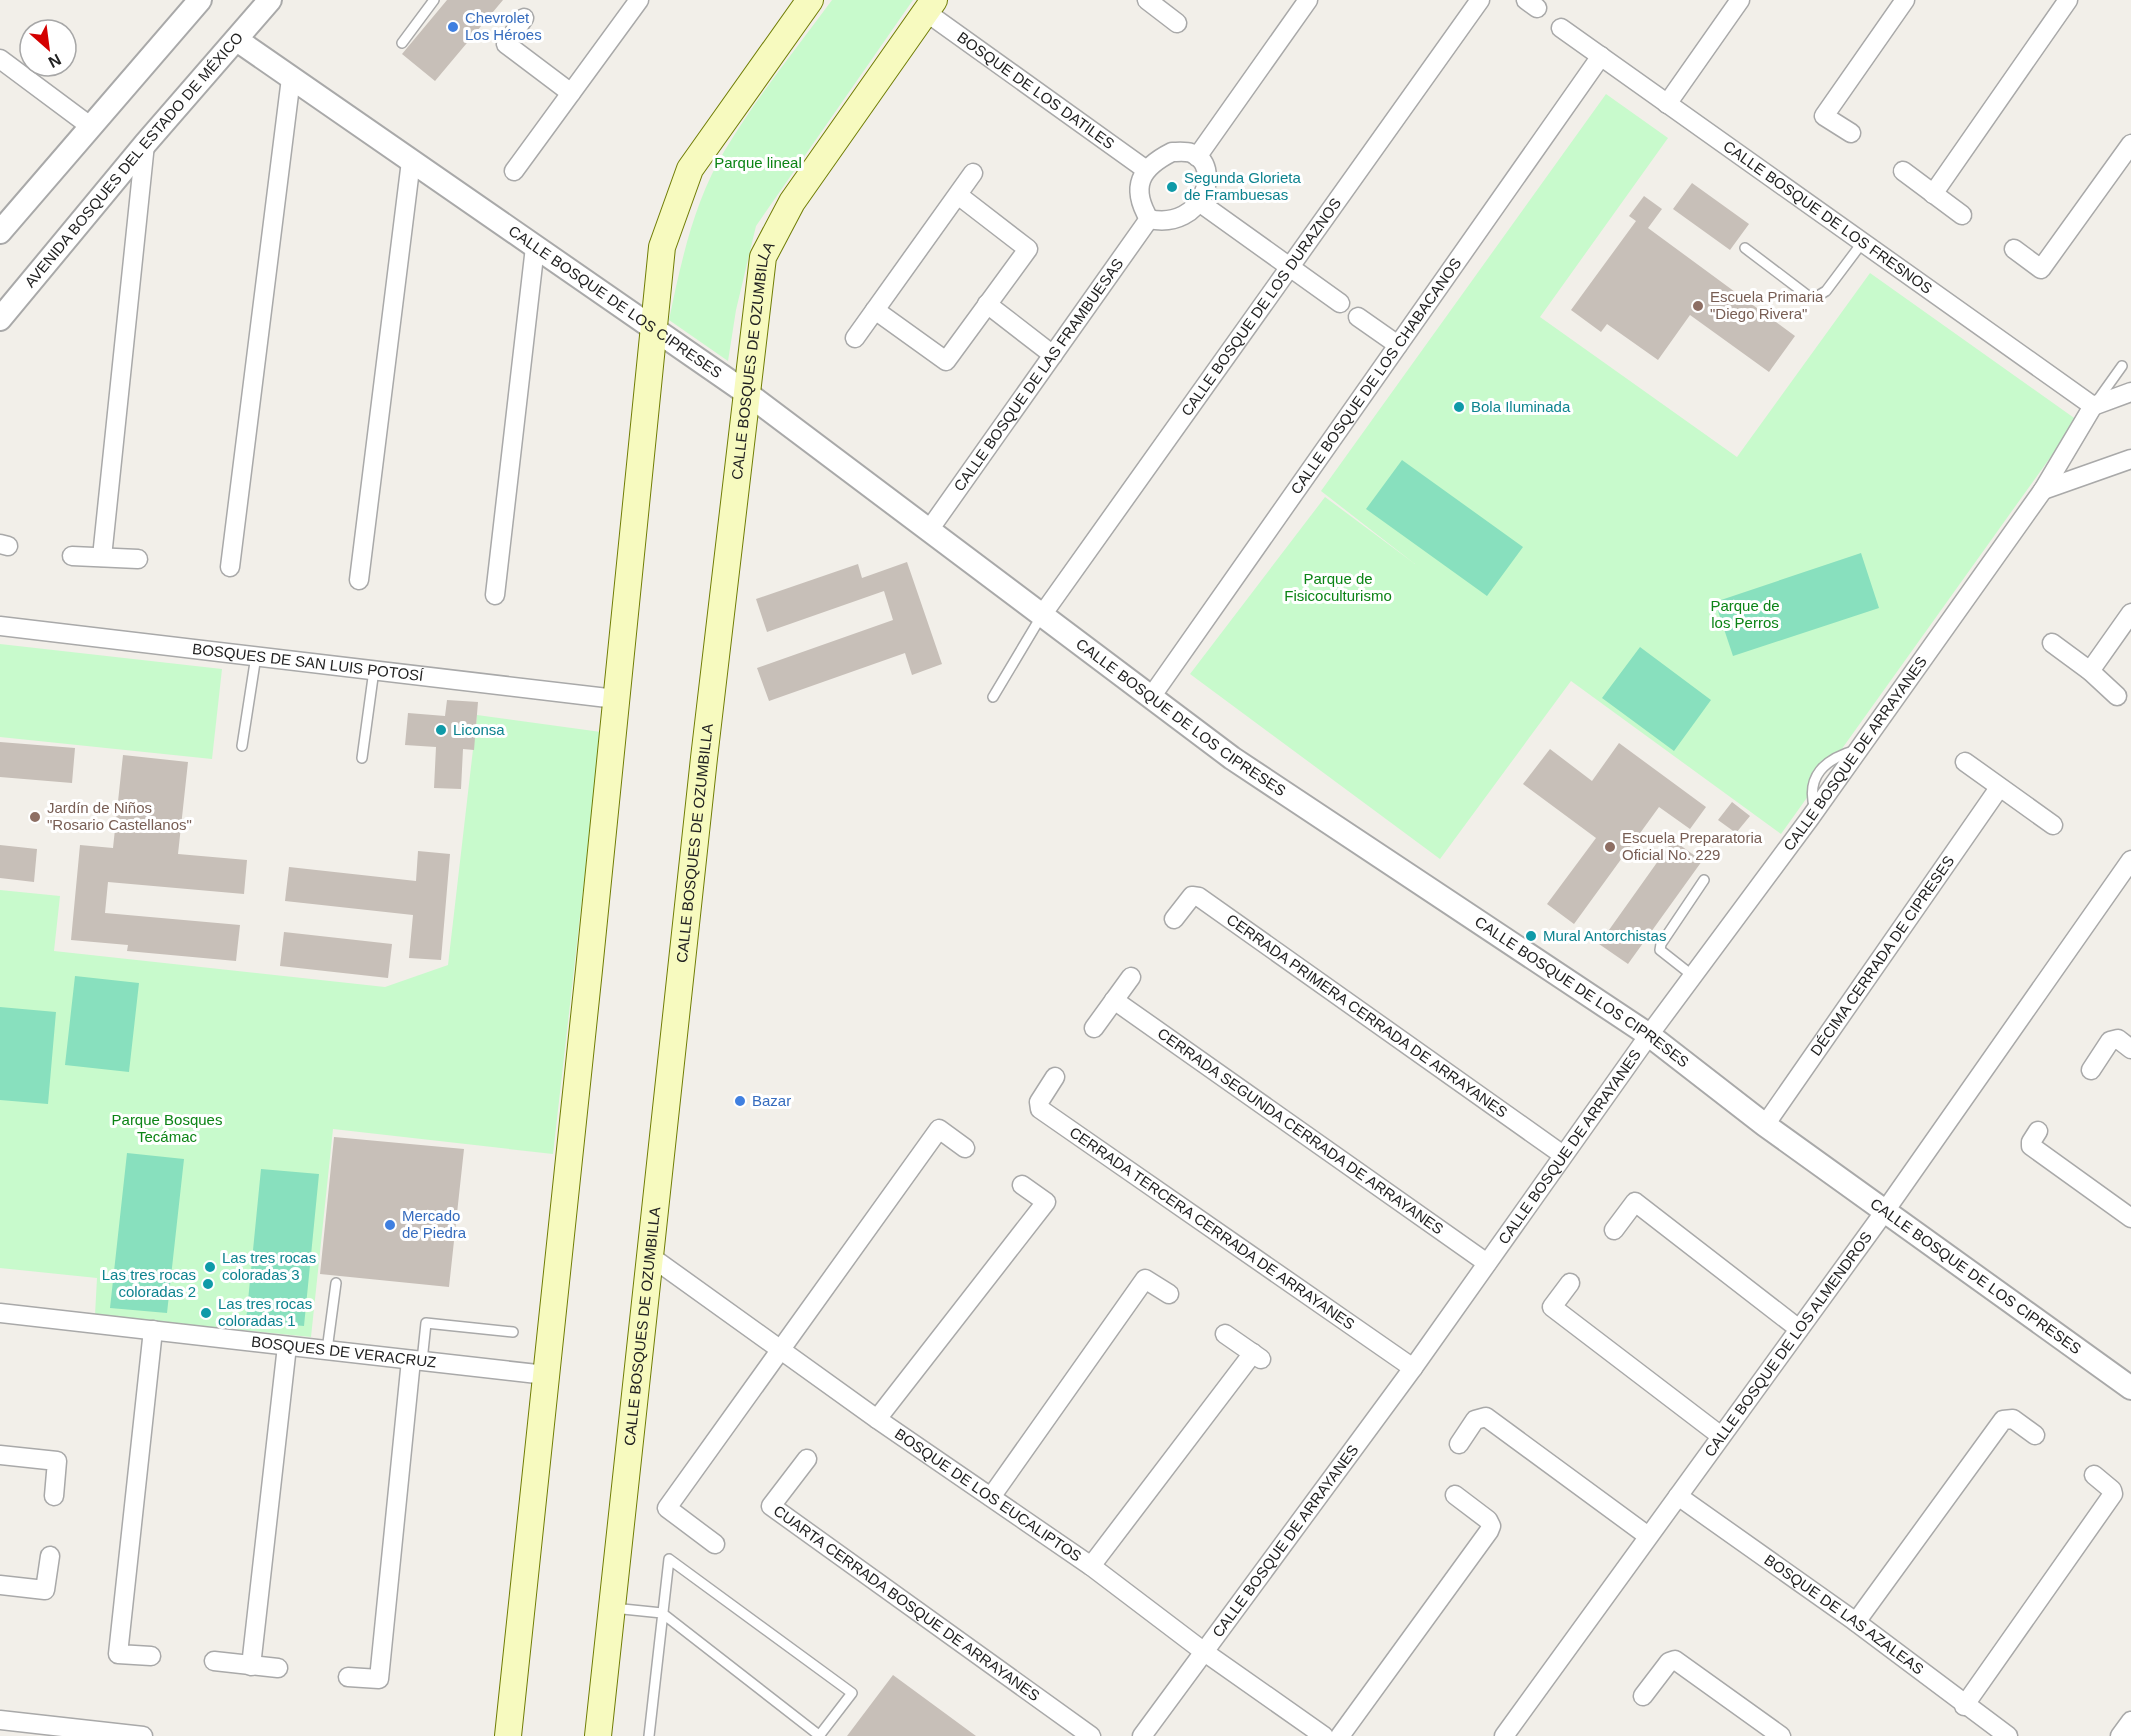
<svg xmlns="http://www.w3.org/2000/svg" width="2131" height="1736" font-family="Arial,sans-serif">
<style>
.park{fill:#c8facc}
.pitch{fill:#88e0be}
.building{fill:#c7bfb8}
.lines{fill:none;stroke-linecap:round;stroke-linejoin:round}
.service-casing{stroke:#a9a9a9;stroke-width:12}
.minor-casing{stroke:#a9a9a9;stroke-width:21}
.tertiary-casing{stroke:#a9a9a9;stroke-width:26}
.secondary-casing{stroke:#707d05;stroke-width:28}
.service{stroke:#fff;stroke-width:9}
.minor{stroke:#fff;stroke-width:18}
.tertiary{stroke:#fff;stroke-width:22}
.secondary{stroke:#f7fabf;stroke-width:26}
.shop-dot{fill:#3f7fe0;stroke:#fff;stroke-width:2}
.culture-dot{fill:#0f9aa8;stroke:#fff;stroke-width:2}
.education-dot{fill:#8d6e63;stroke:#fff;stroke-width:2}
.labels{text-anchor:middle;stroke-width:6;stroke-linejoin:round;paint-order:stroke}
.shop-label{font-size:15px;fill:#366cbe;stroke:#fff;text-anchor:start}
.street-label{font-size:15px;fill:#222;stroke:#fff}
.park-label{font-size:15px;fill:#0c8416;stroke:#fff}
.culture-label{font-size:15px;fill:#0d838f;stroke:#fff;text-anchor:start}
.education-label{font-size:15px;fill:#785e54;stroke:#fff;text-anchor:start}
</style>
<rect width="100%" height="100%" fill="#f2efe9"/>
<path class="park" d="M832,0h81l-157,226 -20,84 -8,51 -59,-41c12,-58 25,-119 56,-170 31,-52 71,-101 107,-150z
M1606,94l62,44 -128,179 197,140 133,-184 207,147 -296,414 -210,-153 -131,178 -250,-185 135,-177 90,67 -94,-73z
M0,644l222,25 -10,90 -212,-22z
M477,715l124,17 -48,422 -220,-25 -22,208 -216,-22 2,-37 -97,-10v-378l60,6 -6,55 331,36 63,-22z"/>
<path class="pitch" d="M1402,460l121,87 -36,49 -121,-87z
M1861,553l18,55 -146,48 -18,-54z
M1640,647l71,53 -37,51 -72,-53z
M75,976l64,7 -10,89 -64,-7z
M0,1007l56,5 -8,92 -48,-4z
M127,1153l57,6 -17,154 -57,-5z
M261,1169l58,5 -15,152 -58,-5z"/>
<path class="building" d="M447,0h56l-68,81 -33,-27z
M1692,183l57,41 -19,26 -57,-41z
M1644,196l18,13 -14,19 147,108 -26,36 -79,-57 -32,45 -51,-36 -6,8 -30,-22 65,-89 -7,-5z
M907,562l35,102 -30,11 -7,-22 -136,48 -12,-33 136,-48 -9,-29 -117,41 -11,-33 102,-35 4,14z
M447,700l31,2 -4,48 -11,-1 -2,40 -27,-1 2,-41 -31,-2 3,-32 37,3z
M0,742l75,6 -3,35 -72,-6z
M1619,743l87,64 -16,22 -31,-22 -85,117 -27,-20 49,-66 -73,-54 27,-35 42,32z
M123,755l65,7 -10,92 69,6 -3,34 -136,-12 -3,31 135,12 -4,36 -109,-10 1,-6 -57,-5 9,-95 33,3z
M1732,802l18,14 -14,17 -18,-13z
M1673,840l29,21 -74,103 -29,-20z
M0,845l37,4 -3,33 -34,-4z
M418,851l32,3 -9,106 -32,-2 4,-43 -128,-14 4,-34 127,14z
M284,932l108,12 -4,34 -108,-12z
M334,1137l130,12 -15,138 -129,-13z
M893,1675l83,61h-129z"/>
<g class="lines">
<defs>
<path id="service" d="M402,43l32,-43
M1745,248l62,47 9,2 10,-6 36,-48
M2097,401l25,-35
M993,697l49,-82
M242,746l14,-90
M362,758l12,-88
M1815,810c-10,-34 10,-51 41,-60
M1693,976l-33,-26 1,-6 43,-64
M327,1350l9,-67
M422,1361l4,-38 87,9
M613,1608l49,5 158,123
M649,1736l20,-177 183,134 -33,43"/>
<g id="minor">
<path d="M1147,0l30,23"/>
<path d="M1526,0l11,8"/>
<path id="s1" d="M926,12l219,157"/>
<path d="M524,18l-18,26 65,49"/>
<path id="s2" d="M1561,28l532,378"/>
<path d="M0,59l90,67"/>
<path d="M1667,104l73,-104"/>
<path d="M1851,133l-27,-17 81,-116"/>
<path d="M1172,152c5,0 14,-1 19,1 33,11 13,78 -42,66 -19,-32 -9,-51 23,-67z"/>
<path d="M1197,157l111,-157"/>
<path d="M514,171l125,-171"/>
<path d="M1903,171l59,44"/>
<path d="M1933,194l135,-194"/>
<path d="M1199,202l141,101"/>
<path d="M2014,249l27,20 90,-125"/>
<path d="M987,304l66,51"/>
<path d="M875,310l71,51 82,-112 -70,-54"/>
<path d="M1358,317l40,28"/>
<path d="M855,338l118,-165"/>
<path d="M2093,406l38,-14"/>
<path d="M2043,490l88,-31"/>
<path id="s3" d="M929,530l220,-311"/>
<path d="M0,544l8,2"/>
<path d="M72,556l66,3"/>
<path d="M102,557l43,-413"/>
<path d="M230,567l61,-489"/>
<path d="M359,580l52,-419"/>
<path d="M495,595l40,-348"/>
<path id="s4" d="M1042,615l438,-615"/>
<path id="s5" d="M0,626l616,73"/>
<path d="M2052,643l38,28 27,25"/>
<path d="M2090,671l41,-58"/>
<path id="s6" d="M1151,697l450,-641"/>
<path d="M1965,762l88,63"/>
<path id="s7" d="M1174,919l18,-23 7,1 364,258"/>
<path id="s8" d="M1114,1000l373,263"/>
<path d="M1094,1028l37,-51"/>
<path d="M2091,1070l19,-29 8,-2 13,10"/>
<path id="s9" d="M1055,1077l-16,25 1,7 373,259"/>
<path id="s10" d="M1765,1125l234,-337"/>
<path d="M2038,1131l-7,11v4l100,72"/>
<path d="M1614,1230l21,-28 164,127"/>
<path id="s11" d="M650,1256l227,163 214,147 112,85 121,85"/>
<path d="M1570,1283l-18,24 169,129"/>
<path id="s12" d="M0,1313l546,62"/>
<path d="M1225,1334l36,25"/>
<path d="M877,1419l169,-217 -24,-17"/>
<path d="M1459,1444l16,-24 11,-3 162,119"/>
<path d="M0,1455l57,6 -3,35"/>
<path id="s13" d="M807,1459l-36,47 320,230"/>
<path id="s14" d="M1678,1496l178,126 152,114"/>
<path d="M991,1497l154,-218 24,15"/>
<path d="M715,1544l-48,-36 272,-379 26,19"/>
<path d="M1091,1566l162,-213"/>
<path d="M0,1585l45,5 5,-34"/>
<path d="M1856,1622l147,-202 10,-1 22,16"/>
<path d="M151,1656l-33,-2 35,-324"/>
<path d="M214,1661l64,7"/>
<path d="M251,1666l36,-320"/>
<path d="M348,1677l31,2 32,-319"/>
<path d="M1643,1696l26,-34 6,-2 106,76"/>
<path d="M1964,1706l149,-212 -1,-4 -18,-15"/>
<path d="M0,1720l143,16"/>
<path id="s15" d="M1142,1736l271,-368 236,-333 161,-217 233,-328 50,-84"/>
<path d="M1340,1736l149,-205 2,-5 -3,-6 -33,-25"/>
<path id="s16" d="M1504,1736l381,-525 246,-351"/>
<path d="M2120,1736l11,-15"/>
</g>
<g id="tertiary">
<path id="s17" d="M237,40l511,354 484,364 417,277 116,90 366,263"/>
<path d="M0,232l200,-232"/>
<path id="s18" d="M0,319l145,-175 125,-144"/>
</g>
<g id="secondary">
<path d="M508,1736l81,-766 73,-723 28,-78 120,-169"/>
<path id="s19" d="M598,1736l106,-978 59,-501 29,-55 142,-202"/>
</g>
</defs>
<use href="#service" class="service-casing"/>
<use href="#minor" class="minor-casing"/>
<use href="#tertiary" class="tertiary-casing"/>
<use href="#secondary" class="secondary-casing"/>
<use href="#service" class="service"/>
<use href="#minor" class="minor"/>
<use href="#tertiary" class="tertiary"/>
<use href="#secondary" class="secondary"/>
</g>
<g class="shop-dot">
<circle cx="453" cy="27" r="6"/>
<circle cx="740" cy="1101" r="6"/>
<circle cx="390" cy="1225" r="6"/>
</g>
<g class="culture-dot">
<circle cx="1172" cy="187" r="6"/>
<circle cx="1459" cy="407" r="6"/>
<circle cx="441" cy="730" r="6"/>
<circle cx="1531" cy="936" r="6"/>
<circle cx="210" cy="1267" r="6"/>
<circle cx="208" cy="1284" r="6"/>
<circle cx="206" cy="1313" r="6"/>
</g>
<g class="education-dot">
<circle cx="1698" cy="306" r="6"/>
<circle cx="35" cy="817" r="6"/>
<circle cx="1610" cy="847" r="6"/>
</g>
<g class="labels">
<g class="shop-label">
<text x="465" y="23">Chevrolet<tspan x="465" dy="17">Los Héroes</tspan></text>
<text x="752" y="1106">Bazar</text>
<text x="402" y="1221">Mercado<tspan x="402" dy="17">de Piedra</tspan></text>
</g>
<g class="street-label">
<text dy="5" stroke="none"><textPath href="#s1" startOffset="135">BOSQUE DE LOS DATILES</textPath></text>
<text dy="5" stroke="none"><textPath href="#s18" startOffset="208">AVENIDA BOSQUES DEL ESTADO DE MÉXICO</textPath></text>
<text dy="5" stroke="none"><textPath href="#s2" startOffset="327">CALLE BOSQUE DE LOS FRESNOS</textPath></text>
<text dy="5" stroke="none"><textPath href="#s17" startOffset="460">CALLE BOSQUE DE LOS CIPRESES</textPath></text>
<text dy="5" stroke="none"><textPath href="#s4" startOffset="378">CALLE BOSQUE DE LOS DURAZNOS</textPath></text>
<text dy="5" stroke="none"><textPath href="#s19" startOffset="1384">CALLE BOSQUES DE OZUMBILLA</textPath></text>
<text dy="5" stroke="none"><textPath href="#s3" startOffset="190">CALLE BOSQUE DE LAS FRAMBUESAS</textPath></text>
<text dy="5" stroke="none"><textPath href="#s6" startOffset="392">CALLE BOSQUE DE LOS CHABACANOS</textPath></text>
<text dy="5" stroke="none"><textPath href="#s5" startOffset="310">BOSQUES DE SAN LUIS POTOSÍ</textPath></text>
<text dy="5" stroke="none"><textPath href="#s17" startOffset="1162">CALLE BOSQUE DE LOS CIPRESES</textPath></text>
<text dy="5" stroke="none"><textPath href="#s15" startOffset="1214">CALLE BOSQUE DE ARRAYANES</textPath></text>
<text dy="5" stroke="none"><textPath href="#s19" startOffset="898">CALLE BOSQUES DE OZUMBILLA</textPath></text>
<text dy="5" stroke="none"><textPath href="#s10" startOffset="206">DÉCIMA CERRADA DE CIPRESES</textPath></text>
<text dy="5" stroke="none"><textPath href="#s17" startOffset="1648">CALLE BOSQUE DE LOS CIPRESES</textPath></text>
<text dy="5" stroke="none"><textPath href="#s7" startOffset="242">CERRADA PRIMERA CERRADA DE ARRAYANES</textPath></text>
<text dy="5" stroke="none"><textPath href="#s8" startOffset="228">CERRADA SEGUNDA CERRADA DE ARRAYANES</textPath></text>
<text dy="5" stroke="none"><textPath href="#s15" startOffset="728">CALLE BOSQUE DE ARRAYANES</textPath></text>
<text dy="5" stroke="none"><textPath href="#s9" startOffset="246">CERRADA TERCERA CERRADA DE ARRAYANES</textPath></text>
<text dy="5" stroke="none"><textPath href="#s17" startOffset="2134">CALLE BOSQUE DE LOS CIPRESES</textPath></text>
<text dy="5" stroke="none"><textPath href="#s19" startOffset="412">CALLE BOSQUES DE OZUMBILLA</textPath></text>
<text dy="5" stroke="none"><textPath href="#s16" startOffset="484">CALLE BOSQUE DE LOS ALMENDROS</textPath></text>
<text dy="5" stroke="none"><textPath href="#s12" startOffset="346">BOSQUES DE VERACRUZ</textPath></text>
<text dy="5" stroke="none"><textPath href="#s11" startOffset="414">BOSQUE DE LOS EUCALIPTOS</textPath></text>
<text dy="5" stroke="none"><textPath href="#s15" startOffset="242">CALLE BOSQUE DE ARRAYANES</textPath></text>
<text dy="5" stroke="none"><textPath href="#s13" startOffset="226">CUARTA CERRADA BOSQUE DE ARRAYANES</textPath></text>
<text dy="5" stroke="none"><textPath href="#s14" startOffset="204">BOSQUE DE LAS AZALEAS</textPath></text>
</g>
<g class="park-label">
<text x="758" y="168">Parque lineal</text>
<text x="1338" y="584">Parque de<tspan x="1338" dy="17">Fisicoculturismo</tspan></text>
<text x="1745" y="611">Parque de<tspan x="1745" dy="17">los Perros</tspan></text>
<text x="167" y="1125">Parque Bosques<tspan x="167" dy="17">Tecámac</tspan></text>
</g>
<g class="culture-label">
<text x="1184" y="183">Segunda Glorieta<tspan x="1184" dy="17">de Frambuesas</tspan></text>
<text x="1471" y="412">Bola Iluminada</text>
<text x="453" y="735">Liconsa</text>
<text x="1543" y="941">Mural Antorchistas</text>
<text x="222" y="1263">Las tres rocas<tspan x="222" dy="17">coloradas 3</tspan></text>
<text x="196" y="1280" text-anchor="end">Las tres rocas<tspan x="196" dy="17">coloradas 2</tspan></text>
<text x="218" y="1309">Las tres rocas<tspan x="218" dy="17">coloradas 1</tspan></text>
</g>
<g class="education-label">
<text x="1710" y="302">Escuela Primaria<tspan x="1710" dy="17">"Diego Rivera"</tspan></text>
<text x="47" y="813">Jardín de Niños<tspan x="47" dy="17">"Rosario Castellanos"</tspan></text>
<text x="1622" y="843">Escuela Preparatoria<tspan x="1622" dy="17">Oficial No. 229</tspan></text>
</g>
</g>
<g transform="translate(48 48) rotate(152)"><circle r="28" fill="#ffffff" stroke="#a7a7a7" stroke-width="1.5"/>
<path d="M0-4.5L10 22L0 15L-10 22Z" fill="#d40000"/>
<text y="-9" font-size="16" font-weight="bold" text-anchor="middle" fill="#222222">N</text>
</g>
</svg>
